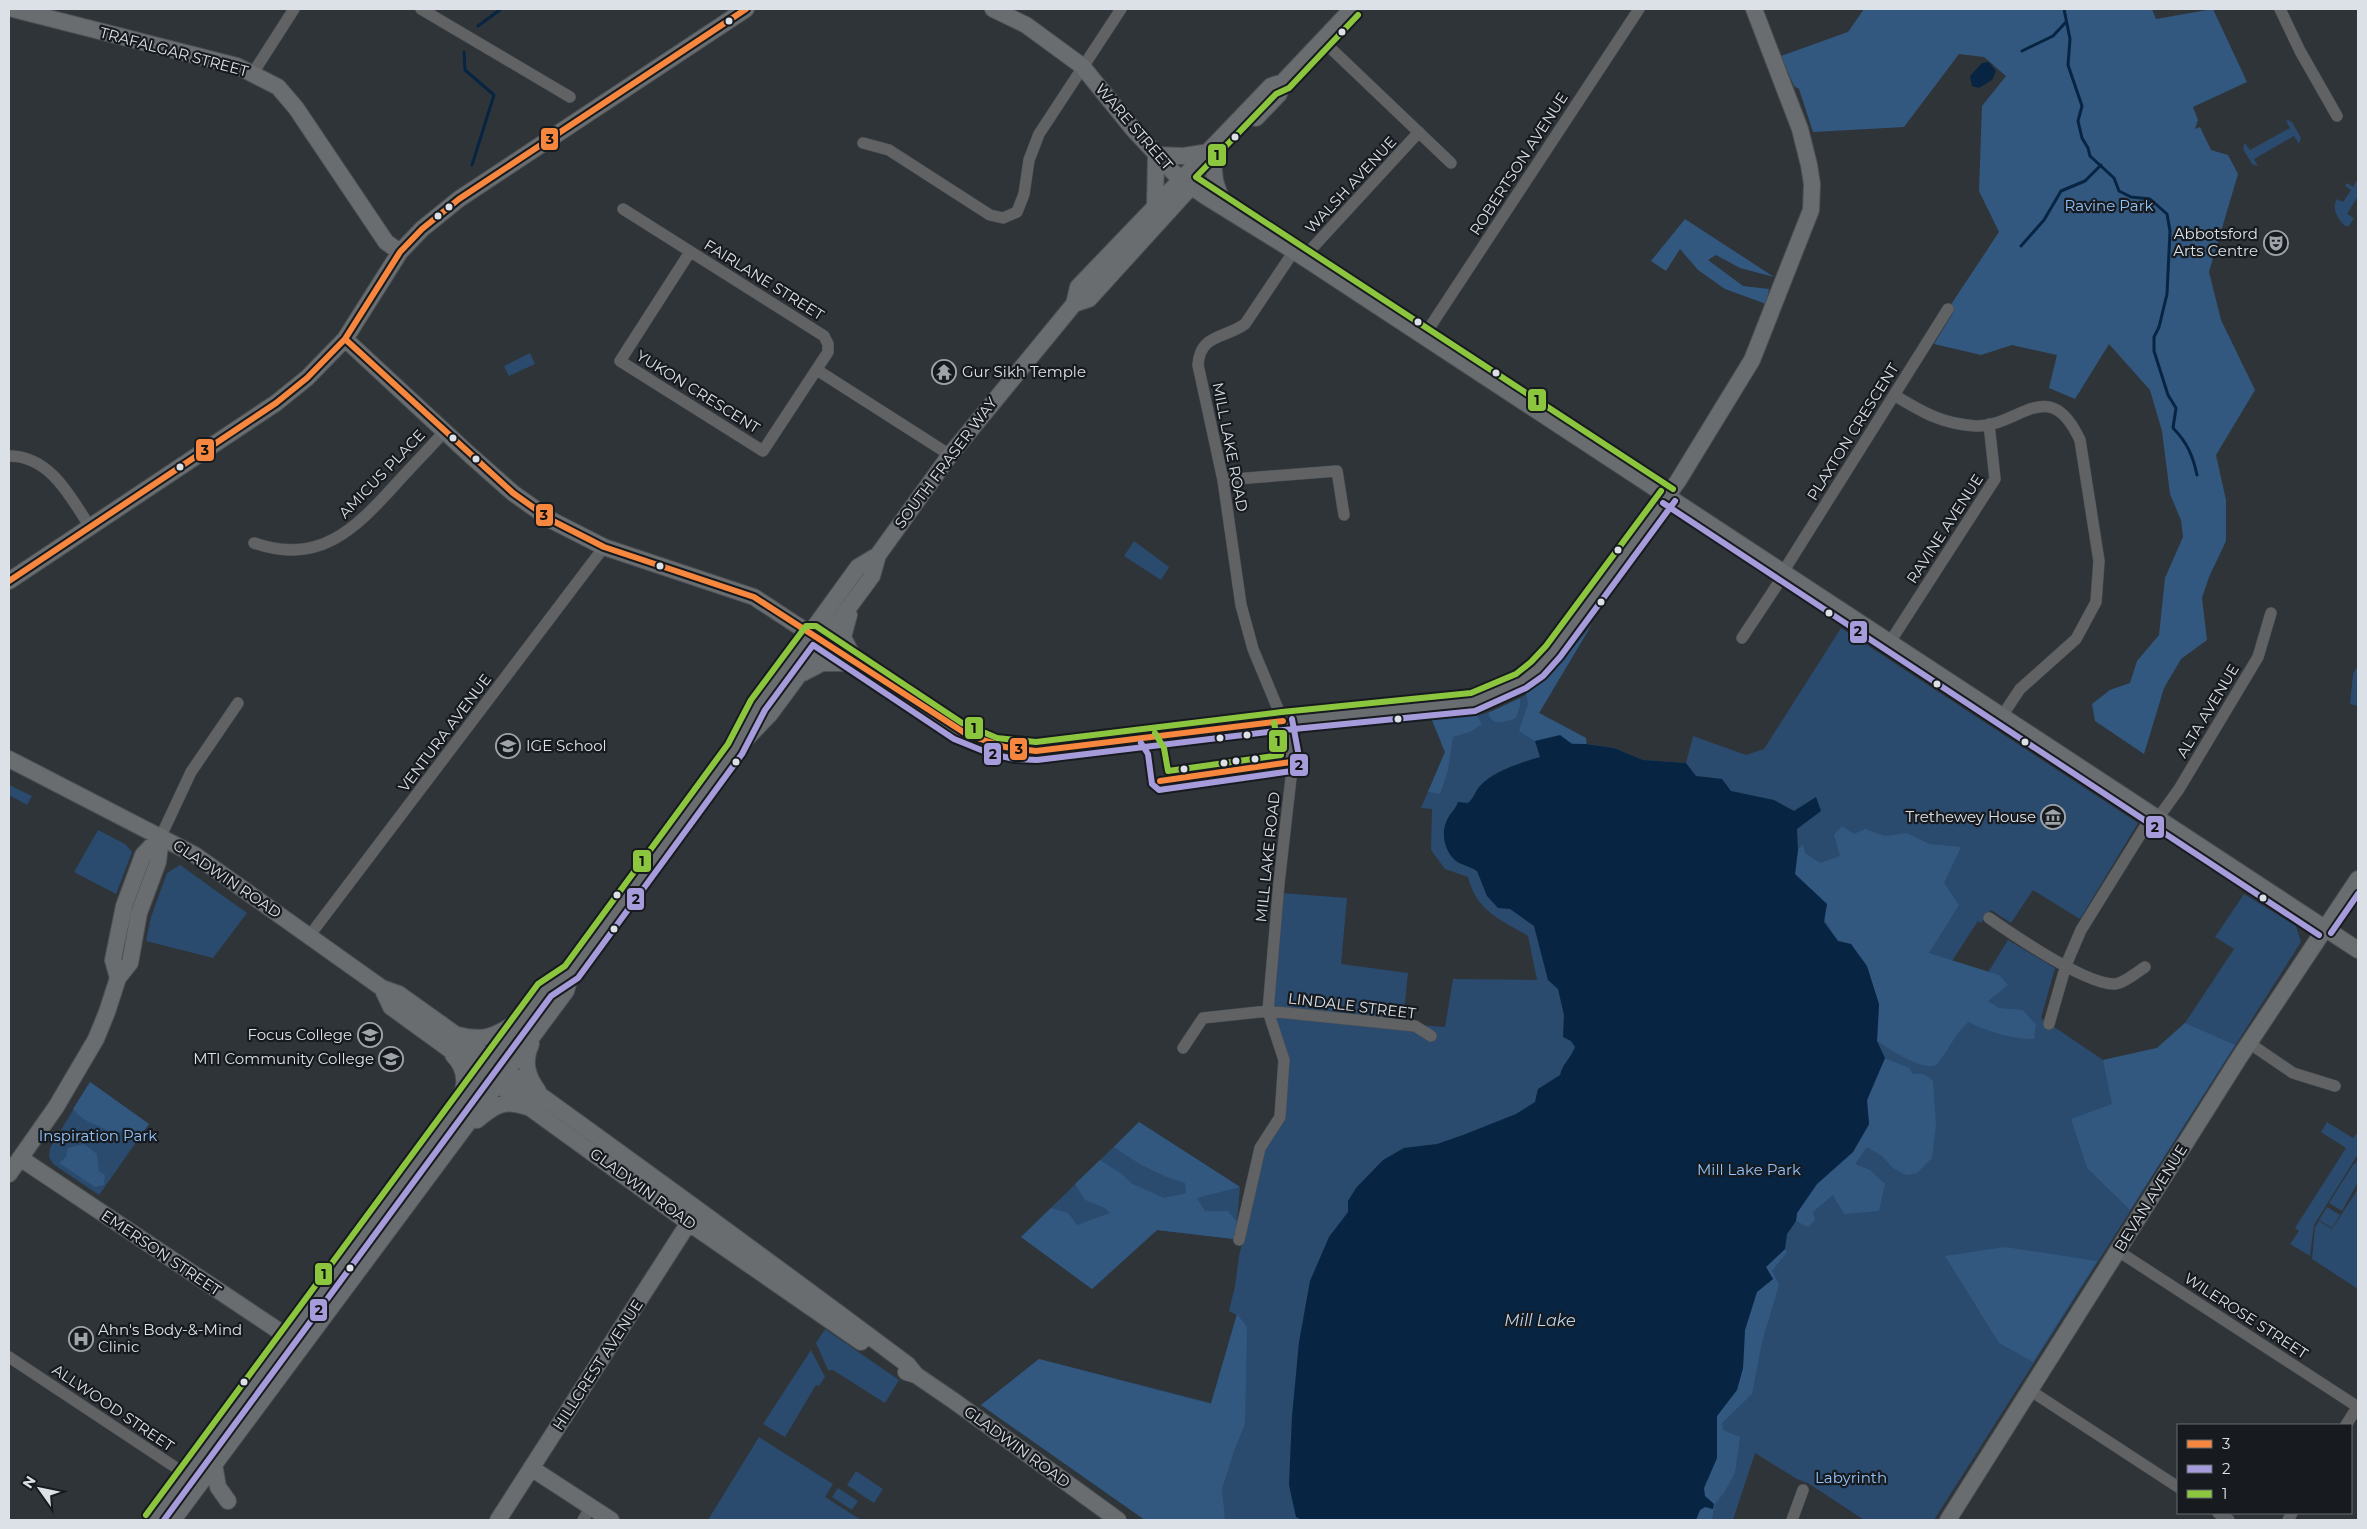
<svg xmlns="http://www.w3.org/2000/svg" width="2367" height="1529" font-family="Montserrat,sans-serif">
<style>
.green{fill:#2a4a6e}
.forest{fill:#325880}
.water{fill:#072543}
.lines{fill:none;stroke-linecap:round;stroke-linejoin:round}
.stream{stroke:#072543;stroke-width:3}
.street-casing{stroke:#4b5054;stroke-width:12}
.secondary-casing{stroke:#4b5054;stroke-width:18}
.street{stroke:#606264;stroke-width:11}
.secondary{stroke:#6a6d6f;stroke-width:16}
.bus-1-casing{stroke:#171b1f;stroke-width:10}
.bus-2-casing{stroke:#171b1f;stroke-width:10}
.bus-3-casing{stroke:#171b1f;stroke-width:10}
.bus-1{stroke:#f7873e;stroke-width:6}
.bus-2{stroke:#a69cdb;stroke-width:6}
.bus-3{stroke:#8cc63f;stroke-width:6}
.bus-dot{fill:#dbe1e7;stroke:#171b1f;stroke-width:2}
.labels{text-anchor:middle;stroke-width:4.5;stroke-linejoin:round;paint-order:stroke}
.street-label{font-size:15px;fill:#dbe1e7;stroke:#171b1f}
.park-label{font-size:15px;fill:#92c3fa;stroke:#171b1f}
.poi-label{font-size:15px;fill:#dbe1e7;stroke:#171b1f;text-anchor:end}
.water-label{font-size:16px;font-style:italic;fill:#bed7f3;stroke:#171b1f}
.line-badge{stroke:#171b1f;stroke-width:2}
.pale-badge-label{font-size:14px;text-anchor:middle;font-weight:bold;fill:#111}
</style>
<rect width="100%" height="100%" fill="#2f3439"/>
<path class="green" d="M2288,120l4,2 9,16 -2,6 -5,-8 -40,23 4,7 -6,-2 -9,-15 1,-4 1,-2 5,7 40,-22 -4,-7z
M2358,179v17l-11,18 7,4 -5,8h-4c-7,-7 -14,-17 -8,-27l6,3 8,-12 -6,-4 2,-3 6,4z
M530,353l5,11 -26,12 -5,-10z
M1134,541l35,26 -8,13 -37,-24z
M1592,624l-53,89 47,25 1,6 27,4 29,12 43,3 7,-27 53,19 18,-6 77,-121 297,195 -58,96 -47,-29 -22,33 -20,-13 -10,13 -3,-2 -30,46 31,20 29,-47 47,28 -14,50 62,42 54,-12 28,-25 49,-74 -19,-12 29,-43 52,32 5,16 -367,578h-70l-56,-37 -11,-4 -42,-26 -22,67h-588l-164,-115 58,-46 172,44 26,-88 -8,-4 6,-25 4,-30 25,-105 19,-31 3,-60 -15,-46 174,13 8,-48 84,1 -9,-44c-28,-17 -51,-24 -60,-59l-23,-8 -14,-19 1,-41 -11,-1 24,-56 -13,-32c18,-2 40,-2 57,-8 49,-15 73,-50 103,-88z
M2358,665v41l-8,-2 3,-30z
M9,785l23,11 -5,9 -18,-10z
M98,830l27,14 7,8 -16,42 -42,-22z
M180,865l67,48 -34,45 -67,-17 5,-24 16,-44z
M1281,893l66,5 -6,66 67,9 -5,49 -132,-14z
M90,1082l59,42 -50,71 -46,-31 -4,-7 1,-9z
M1139,1122l101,65 -3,35 -3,17 -77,-9 -65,59 -71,-52z
M2327,1122l26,16 5,-6v22l-44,71 -4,31 -20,-12 9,-13 -4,-3 51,-80 -25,-16z
M2358,1161v21l-16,29 -13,-8 24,-38z
M2358,1189v100l-46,-30 3,-32 4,-6 13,8z
M2327,1207l13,8 -8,13 -13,-8z
M825,1329l74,51 -14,23 -52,-33h-5l-12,-27z
M811,1350l14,27 -6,9 -3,-1 -31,52 -22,-13z
M759,1437l74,47 -8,13 36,23h-153z
M856,1471l27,18 -9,14 -27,-18z
M838,1488l20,13 -6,9 -20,-13z"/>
<path class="forest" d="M1864,9h288l4,10 57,-10 34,73 -54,25 5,13 -3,9 5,-2 11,23 17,5 10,19 -29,98 12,48 34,70 -39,65 10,45v41l-17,36 -7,21 5,42 -26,19 -17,29 -20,66 -49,-33 -3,-17 18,-14 20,-7 7,-22 22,-26 6,-57 18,-41 -2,-17 -11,-26 -8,-63 -12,-41 -41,-46 -34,55 -26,-11 8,-33 -45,-10 -31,10 -47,-11 19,-31 -5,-4 51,-77 -20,-41 3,-85 24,-30 -22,-19 -25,-3 -55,73 -91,5 -14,-43 -5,-3 -13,-30 67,-24z
M1685,219l89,58 -34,-9 -24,-13 -8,5 35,26 26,3 -3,15 -41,-15 -27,-19 -18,-21 -14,22 -15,-10z
M1592,624l-53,89 47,25v6c-17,0 -34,-8 -51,-3l-16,-10 9,-27 -2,-11 23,-16z
M1520,698v8l-4,12c-11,4 -24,9 -28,-5z
M1476,714l6,10 -12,8 -17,5 -5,33 -8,24 -12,-2 17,-40 -13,-32z
M1842,826l12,8 11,-5 20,7 22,-3 22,11 32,3 -17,36 15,22 -30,48 70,22 9,10 -20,16 11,7 24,2 13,15 -2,14c-23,0 -45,-7 -66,-17 -13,12 -19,27 -30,41 -10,12 -49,-14 -61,-22l2,-37 -28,-60 -13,-3 -43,-67 3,-24 5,-6 2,9 15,10 20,-7 -6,-21z
M2185,1023l50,22 -105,165 -43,-42 -16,-49 41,-15 -9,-44 54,-12z
M1885,1058l24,10 4,6c9,-2 13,1 20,7l3,44 -4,33 -15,15 -11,2 -13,-7 -11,-12 -15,-9 -12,17 15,6 15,14 -6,27 -35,3 -11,-19 -20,17 2,8 -7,7 -12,-6 1,-8 20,-29 36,-32 16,-27 -2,-24z
M90,1082l59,42 -9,12 -9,1 -9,-6 -10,2c-15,-10 -26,-8 -39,-24z
M1139,1122l101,65 -43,11 8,13h23l9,11 -3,17 -77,-9 -65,59 -71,-52 30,-29 17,5 9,12 33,-12 -5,-5 -20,-8 -10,-16 25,-24 22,14 9,9 33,15 22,-5 -1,-10c-26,-7 -50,-21 -71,-36z
M84,1144l13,10 2,17 6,4 -1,10 -9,2 -36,-24 7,-6 2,-9z
M2005,1247l92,14 -64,101 -34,-19 -54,-87z
M1785,1249l2,3 -15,19 7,14 -17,57 -10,52 -30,29 1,7 17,7 -5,36 -11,20 -9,11 -3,16h-16l4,-10 5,-3 7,2 2,-5 -10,-8v-8l13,-30v-42l20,-26 6,-22 2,-38 12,-39 16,-12 -7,-12z
M1237,1314l10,13 -2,97 -11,27 -12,38 3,31h-80l-164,-115 58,-46 172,45z"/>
<path class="water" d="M1989,62l7,9 -4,9 -13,8 -7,-2 -2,-10 12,-13z
M1560,735l12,9h14l28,4 29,12 43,3 10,13 26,3 9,12 43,9 20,11 22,-14 5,14 -24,18 1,21 -3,24 32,30 -3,18 14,19 13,3 16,22 12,38 -2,37 8,17 -18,42 2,24 -16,28 -36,32 -20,29 -1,8 -9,13 -2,15 -19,18 7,12 -16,13 -12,38 -2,38 -6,22 -20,26v42l-13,30 1,8 9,8 -1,5 -8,-2 -5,3 -4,10h-394l-6,-3 -7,-32 3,-69 7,-74 11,-61 19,-44 19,-25v-11l8,-13 27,-28 21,-12 33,-4 26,-9 53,-21 19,-12 3,-13 22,-14c3,-12 11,-17 15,-28l-4,-6 -8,-4 1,-22 -6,-26 -10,-9 -14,-54 -24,-17 -12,-1 -11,-12 -10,-25c-6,-4 -15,-6 -21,-10 -12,-10 -16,-29 -8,-43 3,-6 7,-8 10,-16l10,1c6,-5 7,-11 11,-16 14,-16 41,-24 61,-30l-5,-16z"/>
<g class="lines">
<path class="stream" d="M2064,9l6,30 -2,26 14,41 -4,15 4,17 6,10 2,8 24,22 5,13 12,6 19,2 17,15 3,17 -3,63 -8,33 -5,10v14l14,44 8,13 -3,20c14,14 20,28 24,47
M478,26l23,-17
M2022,51l31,-15 13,-14
M464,52l1,18 29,25 -22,70
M2021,246l23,-26 17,-29 24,-10 16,-16"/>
<defs>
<path id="street" d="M421,9l149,88
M2280,9l20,42 37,65
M1322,40l129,123
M253,73l41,-64
M863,143l26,7 101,65 13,3 14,-6 7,-18 5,-34 10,-26 82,-125
M623,209l201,127 4,8v8l-65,99 -143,-90 70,-109
M1304,257l115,-125
M1424,336l215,-327
M817,370l133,85
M1894,395c28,17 48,29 82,31 43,1 73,-53 104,14l19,121 -3,41 -20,37 -56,50 -18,27
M9,456c41,0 61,40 81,71
M1223,480l114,-9 7,44
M254,543c65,23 101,-14 141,-58 16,-18 33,-35 49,-53
M1783,572l165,-263
M1742,638l43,-65
M1890,642l105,-163 -6,-55
M2158,818l21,-29 79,-132 13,-44
M161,836l30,-64 47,-69
M1989,918c26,18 96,66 125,66 9,0 23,-12 31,-17
M310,935l294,-388
M2049,1024l17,-59 15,-35 72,-116
M2249,1043l44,30 42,13
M1183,1048l20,-30 65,-7 147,15 16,10
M1239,1240l21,-92 20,-31 4,-57 -16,-49 11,-128 12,-105 -3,-38 -5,-19 -30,-72 -12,-44 -18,-125 -25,-115c2,-31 26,-26 47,-41l49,-73
M2118,1251l240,156
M9,1357l184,122
M2031,1391l147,96
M2346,1425l12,-19
M2218,1513l11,7
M583,1520l8,-13
M1792,1520l11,-30
M2288,1520l4,-7"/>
<path id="secondary" d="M13,9l224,57 41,21 18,21 90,134 14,10
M993,9l33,16 56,41 51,63 41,44 31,23 89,55 1064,699
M1256,118l23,-24 4,-12 69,-73
M1156,155l28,1 25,-4
M1213,162l2,19 9,26
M1155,207l1,-52
M1074,304l15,-5 109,-120
M345,339l125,116 43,38 38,27 53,27 150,50 204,134c26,12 49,19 78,20l247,-30 190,-19c32,-10 57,-25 80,-50l125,-171 74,-121 59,-150 1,-26 -3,-19 -9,-36 -46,-120
M9,581l267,-178 31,-25 38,-39 55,-87 22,-23 37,-30 287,-190
M849,615l-6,22 12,24
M803,673l19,-10h34
M746,739l24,-25 102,-138 6,-21 72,-100 124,-151 4,-17 193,-201 12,-4
M9,759l186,96 187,133 17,6c171,122 341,245 509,371l8,10
M118,978l-5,-18 11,-54 19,-51 18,-19
M382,988l9,19 298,216 172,119
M458,1035c25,7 38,1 59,-13
M531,1044c-8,18 -4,32 7,47
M453,1055c13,13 14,30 6,46
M477,1120c18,-15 27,-21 50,-13
M20,1158l277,185
M9,1174l47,-67 40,-68 11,-27 11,-34 12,-15 9,-50 19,-51 3,-26
M906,1372l10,3 38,26 164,119
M214,1464l4,23 10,14
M531,1468l80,52
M153,1520l392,-531 26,-16 42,-57 122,-167 23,-44 100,-138 20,-12
M173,1520l393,-529 5,-18
M498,1520l197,-307
M1948,1520l291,-462 119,-179"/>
</defs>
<use href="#street" class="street-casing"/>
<use href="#secondary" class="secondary-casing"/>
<use href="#street" class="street"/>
<use href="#secondary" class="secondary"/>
<defs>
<path id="bus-1" d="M345,339l168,154 38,27 53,27 150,50 214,138 37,12 31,4 247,-30
M9,581l267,-178 31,-25 38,-39 55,-87 22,-23 37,-30 287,-190
M1160,781l131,-19"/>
<path id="bus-2" d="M1663,503l656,432
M1141,743l7,11 4,30 7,6 133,-19 6,-3 2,-6 -8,-43
M2331,933l27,-39
M164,1520l387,-524 27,-18 164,-224 23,-44 48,-65 141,94 37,15 24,5 22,1 247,-30 191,-19 51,-23 17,-12 17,-19 115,-156"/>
<path id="bus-3" d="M1358,15l-69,73 -13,6 -80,83 477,312
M1155,733l9,15 4,23 113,-16 -7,-32
M146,1515l392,-531 27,-18 163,-222 23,-44 55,-74h10l146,97 35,15 39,4 246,-30 189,-19 45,-19 15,-12 15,-16 115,-155"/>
</defs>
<use href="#bus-1" class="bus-1-casing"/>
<use href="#bus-2" class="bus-2-casing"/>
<use href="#bus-3" class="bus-3-casing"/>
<use href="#bus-1" class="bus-1"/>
<use href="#bus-2" class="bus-2"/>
<use href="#bus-3" class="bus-3"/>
</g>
<defs>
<symbol id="theatre-ring" viewBox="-11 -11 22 22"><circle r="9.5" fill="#171b1f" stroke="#9fa4aa" stroke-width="1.5"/><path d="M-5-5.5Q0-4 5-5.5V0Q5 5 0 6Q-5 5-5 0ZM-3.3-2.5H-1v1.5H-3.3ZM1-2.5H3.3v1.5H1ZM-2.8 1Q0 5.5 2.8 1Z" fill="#9fa4aa"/></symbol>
<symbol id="temple-ring" viewBox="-11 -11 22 22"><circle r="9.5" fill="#171b1f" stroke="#9fa4aa" stroke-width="1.5"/><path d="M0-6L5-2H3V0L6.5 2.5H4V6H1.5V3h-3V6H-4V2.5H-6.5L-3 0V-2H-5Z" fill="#9fa4aa"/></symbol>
<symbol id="university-ring" viewBox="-11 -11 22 22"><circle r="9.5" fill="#171b1f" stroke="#9fa4aa" stroke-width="1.5"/><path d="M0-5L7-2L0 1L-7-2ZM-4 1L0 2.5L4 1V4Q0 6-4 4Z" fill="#9fa4aa"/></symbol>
<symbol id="museum-ring" viewBox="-11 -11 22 22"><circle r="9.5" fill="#171b1f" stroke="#9fa4aa" stroke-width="1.5"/><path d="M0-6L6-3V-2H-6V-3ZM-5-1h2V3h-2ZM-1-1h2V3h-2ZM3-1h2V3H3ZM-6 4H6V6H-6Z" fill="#9fa4aa"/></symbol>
<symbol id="hospital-ring" viewBox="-11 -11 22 22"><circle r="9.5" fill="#171b1f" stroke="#9fa4aa" stroke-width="1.5"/><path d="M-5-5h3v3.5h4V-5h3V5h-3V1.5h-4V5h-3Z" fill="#9fa4aa"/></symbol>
</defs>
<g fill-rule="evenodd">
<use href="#theatre-ring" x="2262" y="229" width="28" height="28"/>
<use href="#temple-ring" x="930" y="358" width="28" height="28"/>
<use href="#university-ring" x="494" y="732" width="28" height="28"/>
<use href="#museum-ring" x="2039" y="803" width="28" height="28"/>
<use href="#university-ring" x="356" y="1021" width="28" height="28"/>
<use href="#university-ring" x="377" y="1045" width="28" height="28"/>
<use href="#hospital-ring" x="67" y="1325" width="28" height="28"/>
</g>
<g class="bus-dot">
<circle cx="729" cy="21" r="4.5"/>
<circle cx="1342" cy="32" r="4.5"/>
<circle cx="1235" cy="137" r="4.5"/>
<circle cx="449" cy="207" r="4.5"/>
<circle cx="438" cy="216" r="4.5"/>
<circle cx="1418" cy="322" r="4.5"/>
<circle cx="1496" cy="373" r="4.5"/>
<circle cx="453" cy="438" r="4.5"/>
<circle cx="476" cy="459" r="4.5"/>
<circle cx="180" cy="467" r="4.5"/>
<circle cx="1618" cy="550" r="4.5"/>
<circle cx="660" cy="566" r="4.5"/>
<circle cx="1601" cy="602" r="4.5"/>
<circle cx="1829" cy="613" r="4.5"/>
<circle cx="1937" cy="684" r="4.5"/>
<circle cx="1398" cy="719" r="4.5"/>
<circle cx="1247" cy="735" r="4.5"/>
<circle cx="1220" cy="738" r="4.5"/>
<circle cx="2025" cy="742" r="4.5"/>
<circle cx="1255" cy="759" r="4.5"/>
<circle cx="1236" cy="761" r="4.5"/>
<circle cx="736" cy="762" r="4.5"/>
<circle cx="1224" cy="763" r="4.5"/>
<circle cx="1184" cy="769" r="4.5"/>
<circle cx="617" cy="895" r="4.5"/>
<circle cx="2263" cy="898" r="4.5"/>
<circle cx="614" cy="929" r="4.5"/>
<circle cx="350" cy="1268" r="4.5"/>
<circle cx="244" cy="1382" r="4.5"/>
</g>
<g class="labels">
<g class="street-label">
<text transform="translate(174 52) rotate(15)" y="5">TRAFALGAR STREET</text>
<text transform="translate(1134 127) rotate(49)" y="5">WARE STREET</text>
<text transform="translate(1519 164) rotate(-57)" y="5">ROBERTSON AVENUE</text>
<text transform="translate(1351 185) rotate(-47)" y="5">WALSH AVENUE</text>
<text transform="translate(764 280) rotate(32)" y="5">FAIRLANE STREET</text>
<text transform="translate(698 392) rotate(32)" y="5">YUKON CRESCENT</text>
<text transform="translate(1853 432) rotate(-58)" y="5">PLAXTON CRESCENT</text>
<text transform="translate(1230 447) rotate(79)" y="5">MILL LAKE ROAD</text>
<text transform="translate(946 463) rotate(-53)" y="5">SOUTH FRASER WAY</text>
<text transform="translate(382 474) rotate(-46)" y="5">AMICUS PLACE</text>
<text transform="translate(1945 529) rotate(-57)" y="5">RAVINE AVENUE</text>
<text transform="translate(2208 711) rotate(-59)" y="5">ALTA AVENUE</text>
<text transform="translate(445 733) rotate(-53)" y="5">VENTURA AVENUE</text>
<text transform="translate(1268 857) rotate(-84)" y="5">MILL LAKE ROAD</text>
<text transform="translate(227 879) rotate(34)" y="5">GLADWIN ROAD</text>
<text transform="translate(1352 1006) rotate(7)" y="5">LINDALE STREET</text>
<text transform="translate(643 1189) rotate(36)" y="5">GLADWIN ROAD</text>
<text transform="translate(2151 1198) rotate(-58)" y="5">BEVAN AVENUE</text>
<text transform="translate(161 1253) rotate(34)" y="5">EMERSON STREET</text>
<text transform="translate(2246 1316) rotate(33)" y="5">WILEROSE STREET</text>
<text transform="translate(598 1365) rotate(-57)" y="5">HILLCREST AVENUE</text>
<text transform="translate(113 1408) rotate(34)" y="5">ALLWOOD STREET</text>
<text transform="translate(1017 1447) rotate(36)" y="5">GLADWIN ROAD</text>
</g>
<g class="park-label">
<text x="2109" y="211">Ravine Park</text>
<text x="98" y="1141">Inspiration Park</text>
<text x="1749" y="1175">Mill Lake Park</text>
<text x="1851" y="1483">Labyrinth</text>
</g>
<g class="poi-label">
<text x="2258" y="239">Abbotsford<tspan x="2258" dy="17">Arts Centre</tspan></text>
<text x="962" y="377" text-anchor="start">Gur Sikh Temple</text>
<text x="526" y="751" text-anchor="start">IGE School</text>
<text x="2036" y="822">Trethewey House</text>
<text x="352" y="1040">Focus College</text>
<text x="374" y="1064">MTI Community College</text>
<text x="98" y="1335" text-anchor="start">Ahn's Body-&amp;-Mind<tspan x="98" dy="17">Clinic</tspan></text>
</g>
<g class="water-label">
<text x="1540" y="1326">Mill Lake</text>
</g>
</g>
<g class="line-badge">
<rect x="540" y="127" width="19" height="24" rx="5" fill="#f7873e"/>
<rect x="1207" y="143" width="20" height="24" rx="5" fill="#8cc63f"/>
<rect x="1527" y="388" width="20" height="24" rx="5" fill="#8cc63f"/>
<rect x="195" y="438" width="20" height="24" rx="5" fill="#f7873e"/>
<rect x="535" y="503" width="19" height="24" rx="5" fill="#f7873e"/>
<rect x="1849" y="620" width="19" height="24" rx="5" fill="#a69cdb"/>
<rect x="964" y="716" width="20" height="24" rx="5" fill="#8cc63f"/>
<rect x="1268" y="729" width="20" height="24" rx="5" fill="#8cc63f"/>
<rect x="1009" y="737" width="19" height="24" rx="5" fill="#f7873e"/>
<rect x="983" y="742" width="19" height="24" rx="5" fill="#a69cdb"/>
<rect x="1289" y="753" width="20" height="24" rx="5" fill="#a69cdb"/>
<rect x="2145" y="815" width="20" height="24" rx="5" fill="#a69cdb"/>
<rect x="632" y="849" width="20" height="24" rx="5" fill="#8cc63f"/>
<rect x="626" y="887" width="19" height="24" rx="5" fill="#a69cdb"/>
<rect x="314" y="1262" width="19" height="24" rx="5" fill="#8cc63f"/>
<rect x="309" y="1298" width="19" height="24" rx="5" fill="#a69cdb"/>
</g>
<g class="pale-badge-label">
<text x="550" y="144">3</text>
<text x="1217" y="160">1</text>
<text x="1537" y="405">1</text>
<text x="205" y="455">3</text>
<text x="544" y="520">3</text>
<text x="1858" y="636">2</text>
<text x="974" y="733">1</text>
<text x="1278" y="746">1</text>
<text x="1019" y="754">3</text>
<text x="993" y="759">2</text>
<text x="1299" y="770">2</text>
<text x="2155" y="832">2</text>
<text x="642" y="866">1</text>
<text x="636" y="904">2</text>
<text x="324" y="1279">1</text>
<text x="319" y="1315">2</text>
</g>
<rect width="2367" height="1529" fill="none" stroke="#dbe1e7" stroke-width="20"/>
<rect x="2177" y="1424" width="175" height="90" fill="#171b1f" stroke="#656a6f"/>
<rect x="2187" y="1440" width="25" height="8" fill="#f7873e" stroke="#656a6f"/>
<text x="2222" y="1449" font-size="15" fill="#dbe1e7">3</text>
<rect x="2187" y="1465" width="25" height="8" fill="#a69cdb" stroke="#656a6f"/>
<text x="2222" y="1474" font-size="15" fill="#dbe1e7">2</text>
<rect x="2187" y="1490" width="25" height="8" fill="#8cc63f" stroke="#656a6f"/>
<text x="2222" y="1499" font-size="15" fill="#dbe1e7">1</text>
<g transform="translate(40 1489) rotate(303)" stroke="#171b1f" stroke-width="4" paint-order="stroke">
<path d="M0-4L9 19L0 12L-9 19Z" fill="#dbe1e7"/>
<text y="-8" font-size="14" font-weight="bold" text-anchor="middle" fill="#dbe1e7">N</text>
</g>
</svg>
